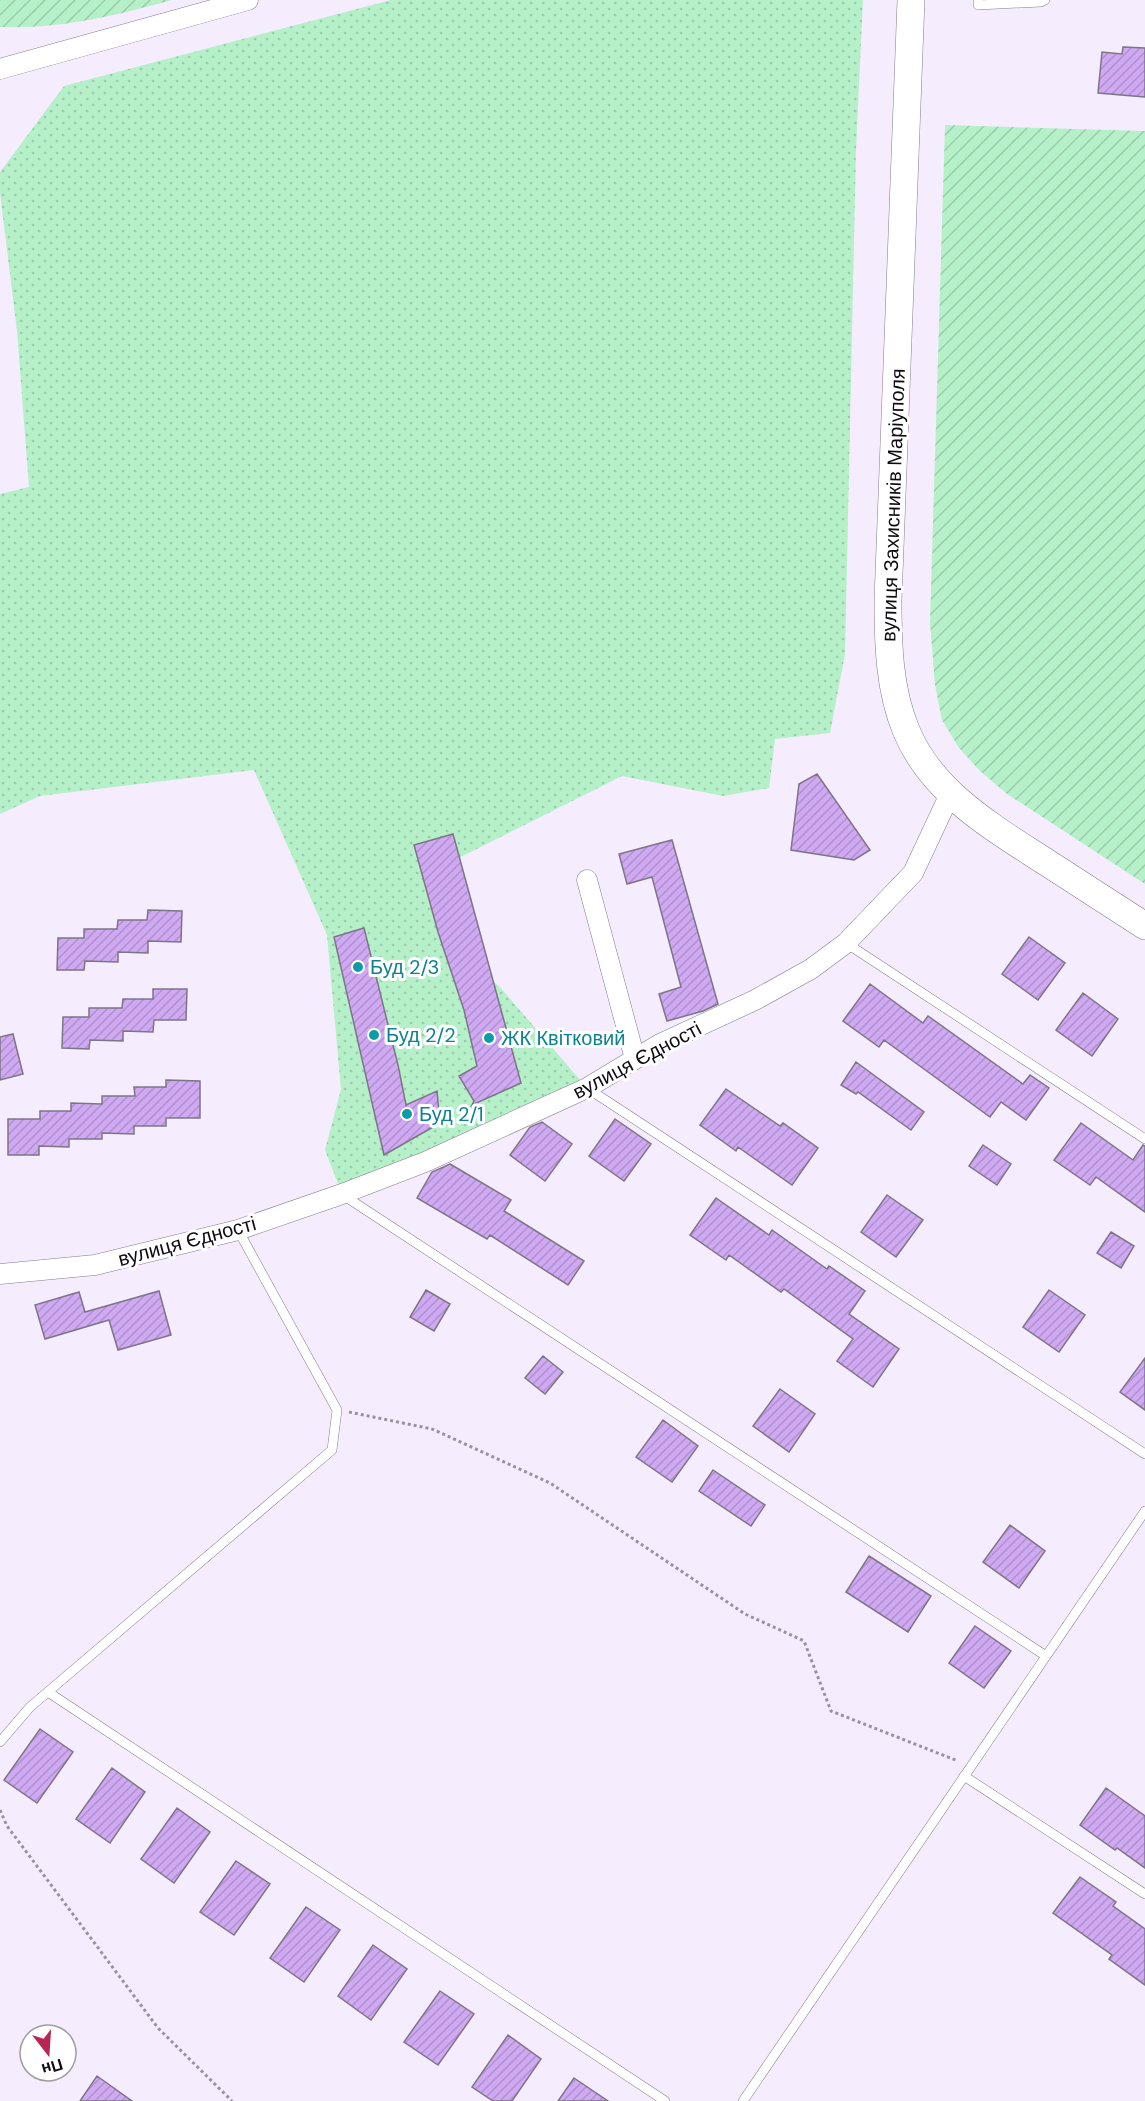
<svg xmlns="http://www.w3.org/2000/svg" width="1145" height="2101" font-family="'DM Sans',sans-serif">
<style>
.grass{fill:url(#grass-dots)}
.garden{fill:url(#garden-furrows)}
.building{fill:url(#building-hatch);stroke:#7d7586;stroke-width:1.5}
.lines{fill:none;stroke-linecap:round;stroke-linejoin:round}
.lane-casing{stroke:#857c8e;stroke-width:10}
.street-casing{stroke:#857c8e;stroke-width:21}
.secondary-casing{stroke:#857c8e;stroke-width:28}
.path{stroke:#98929e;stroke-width:3;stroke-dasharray:3 3;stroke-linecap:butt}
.lane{stroke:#fff;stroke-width:9}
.street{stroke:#fff;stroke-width:20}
.secondary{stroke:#fff;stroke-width:27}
.culture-dot{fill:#0f9aa8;stroke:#fff;stroke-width:2}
.labels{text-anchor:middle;stroke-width:6;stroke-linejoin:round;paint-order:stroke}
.street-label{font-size:20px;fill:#0e0b11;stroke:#fff}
.culture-label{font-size:20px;fill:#0d838f;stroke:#fff;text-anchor:start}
</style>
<defs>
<pattern id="grass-dots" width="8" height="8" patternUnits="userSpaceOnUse" patternTransform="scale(1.5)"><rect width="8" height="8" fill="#b5f0c9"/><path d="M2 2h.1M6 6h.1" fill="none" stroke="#9accac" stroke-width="1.8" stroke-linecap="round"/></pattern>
<pattern id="garden-furrows" width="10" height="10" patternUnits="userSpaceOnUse" patternTransform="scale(1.5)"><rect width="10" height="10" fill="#b5f0c9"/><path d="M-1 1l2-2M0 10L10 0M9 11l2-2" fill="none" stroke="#9accac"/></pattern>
<pattern id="building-hatch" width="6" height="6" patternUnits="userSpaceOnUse" patternTransform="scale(1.5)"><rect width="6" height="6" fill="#d0a9f3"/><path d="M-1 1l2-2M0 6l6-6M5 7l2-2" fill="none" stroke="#b190cf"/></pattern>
</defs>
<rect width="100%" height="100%" fill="#f5edfd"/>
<path class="grass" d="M391,0h472l-7,150 -11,504 -15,79 -55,6 -6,49 -46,8 -101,-20 -191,96 15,72 53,42 88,102 -245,106 -17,-44 16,-61 -14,-154 -73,-165 -214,26 -40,18v-320l29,-7 -12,-156 -17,-138v-21l64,-86z"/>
<path class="garden" d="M0,0h172c-58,16 -111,29 -172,27z
M945,125l200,6v753l-138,-90 -27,-23 -21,-23 -17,-28 -7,-35 -5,-63z"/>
<path class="building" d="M1123,47l22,1v49l-47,-4 4,-41 20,2z
M817,774l53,76 -16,10 -63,-10 8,-66z
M453,834l68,249 -49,22 2,-4 -15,-25 18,-10 -13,-56 -26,-78 -24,-87z
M672,840l46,164 -15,7 -36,10 -8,-27 22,-7 -29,-110 -25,7 -8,-30z
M148,910l34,1 -1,31 -33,-1v12l-30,-1v10l-33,-1 -1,9h-27l1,-32h26v-9h33l1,-9h29z
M364,928l34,137 8,40 31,-14 3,32 -56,32 -50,-218z
M1029,937l36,26 -27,37 -36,-26z
M870,984l53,39 5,-7 95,68 7,-9 19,13 -23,32 -25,-18 -11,15 -106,-77 -5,7 -36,-26z
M153,989h34l-1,31h-32l-1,12 -30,-1v10l-33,-1 -1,9 -27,-1 1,-31h26v-9h33l1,-9h30z
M1083,993l35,26 -26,37 -36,-26z
M13,1034l10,40 -23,6v-43z
M856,1062l68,50 -13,18 -53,-38 -2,2 -15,-9z
M166,1080l34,1v37h-34v8h-32v8l-32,-1v6h-33v8l-30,-1v9h-31v-36h32v-8h31v-8l31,1v-8h33l-1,-9h32z
M726,1089l54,37 3,-3 35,25 -26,37 -54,-38 -2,4 -36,-26z
M615,1119l36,25 -27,37 -35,-25z
M542,1122l30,22 -27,37 -35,-26 20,-28z
M1081,1123l52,37 10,-15 2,1v66l-49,-35 -6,8 -36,-25z
M983,1145l28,19 -14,21 -28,-19z
M450,1164l61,36 -7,11 80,50 -16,24 -78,-50 -3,4 -70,-41 15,-26z
M887,1195l36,25 -27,37 -35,-25z
M716,1198l53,37 3,-5 55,39 2,-3 36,25 -16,23 50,35 -26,38 -36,-26 16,-22 -69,-50 -3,3 -52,-37 -3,5 -36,-25z
M1111,1232l23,14 -13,22 -24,-15z
M426,1290l24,14 -16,27 -24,-14z
M1049,1290l36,25 -26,37 -36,-25z
M159,1291l12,44 -53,15 -9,-30 -64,19 -10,-34 44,-13 6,20z
M543,1356l20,16 -18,22 -20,-16z
M1145,1358v52l-25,-18z
M780,1389l35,25 -26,38 -36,-26z
M663,1420l35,26 -26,36 -36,-25z
M713,1470l52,35 -14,21 -52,-35z
M1010,1525l35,26 -26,37 -36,-26z
M869,1556l62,40 -23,36 -62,-40z
M975,1626l36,25 -27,37 -35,-25z
M40,1729l33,23 -36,51 -33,-23z
M112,1768l33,24 -35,51 -34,-24z
M1106,1788l39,28v52l-28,-20 -2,2 -35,-25z
M177,1808l33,24 -36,51 -33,-24z
M236,1861l34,23 -36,51 -34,-23z
M1080,1877l36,25 -3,4 32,23v56l-36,-26 3,-4 -59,-42z
M306,1907l34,23 -36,52 -34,-24z
M373,1945l34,24 -36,51 -33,-24z
M440,1991l34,23 -36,51 -34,-23z
M508,2035l33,24 -29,42h-19l-21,-14z
M97,2076l35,25h-52z
M574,2078l34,23h-50z"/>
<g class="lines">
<defs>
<path id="lane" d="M978,0v5l63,-3 4,-2
M846,943l299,196
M587,1088l558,366
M343,1195l703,461
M48,1692l617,409
M0,1742l30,-35 302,-257 5,-40 -99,-180
M964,1776l181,118
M743,2101l402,-590"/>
<path id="street" d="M0,69l248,-69
M587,880l48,179
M0,1274l95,-9 143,-35 104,-36 83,-32 162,-74 73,-44 95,-44 56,-31 35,-26 67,-70 37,-79"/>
<path id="secondary" d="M911,0l-23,600c0,44 1,89 18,130 25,62 86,97 140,132 33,21 66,43 99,64"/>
</defs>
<use href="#lane" class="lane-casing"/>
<use href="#street" class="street-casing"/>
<use href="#secondary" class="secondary-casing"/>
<path class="path" d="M349,1412l83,17 118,54 195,131 59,27 27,70 127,50
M0,1810l7,16 151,202 74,73"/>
<use href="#lane" class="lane"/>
<use href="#street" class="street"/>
<use href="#secondary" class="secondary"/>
</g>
<g class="culture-dot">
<circle cx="358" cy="967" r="6"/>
<circle cx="374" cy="1035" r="6"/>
<circle cx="489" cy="1038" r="6"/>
<circle cx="407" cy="1114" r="6"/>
</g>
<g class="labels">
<g class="street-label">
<text transform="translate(893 505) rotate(-88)" y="7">вулиця Захисників Маріуполя</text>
<text transform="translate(637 1060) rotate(-28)" y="7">вулиця Єдності</text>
<text transform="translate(187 1241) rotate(-15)" y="7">вулиця Єдності</text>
</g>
<g class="culture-label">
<text x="370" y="974">Буд 2/3</text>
<text x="386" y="1042">Буд 2/2</text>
<text x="501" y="1045">ЖК Квітковий</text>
<text x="419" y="1121">Буд 2/1</text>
</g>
</g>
<g transform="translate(48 2053) rotate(163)"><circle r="28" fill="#ffffff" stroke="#9f9da0" stroke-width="1.5"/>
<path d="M0-4.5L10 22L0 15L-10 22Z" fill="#b72754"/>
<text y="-9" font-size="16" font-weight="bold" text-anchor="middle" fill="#0e0b11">Пн</text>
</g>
</svg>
